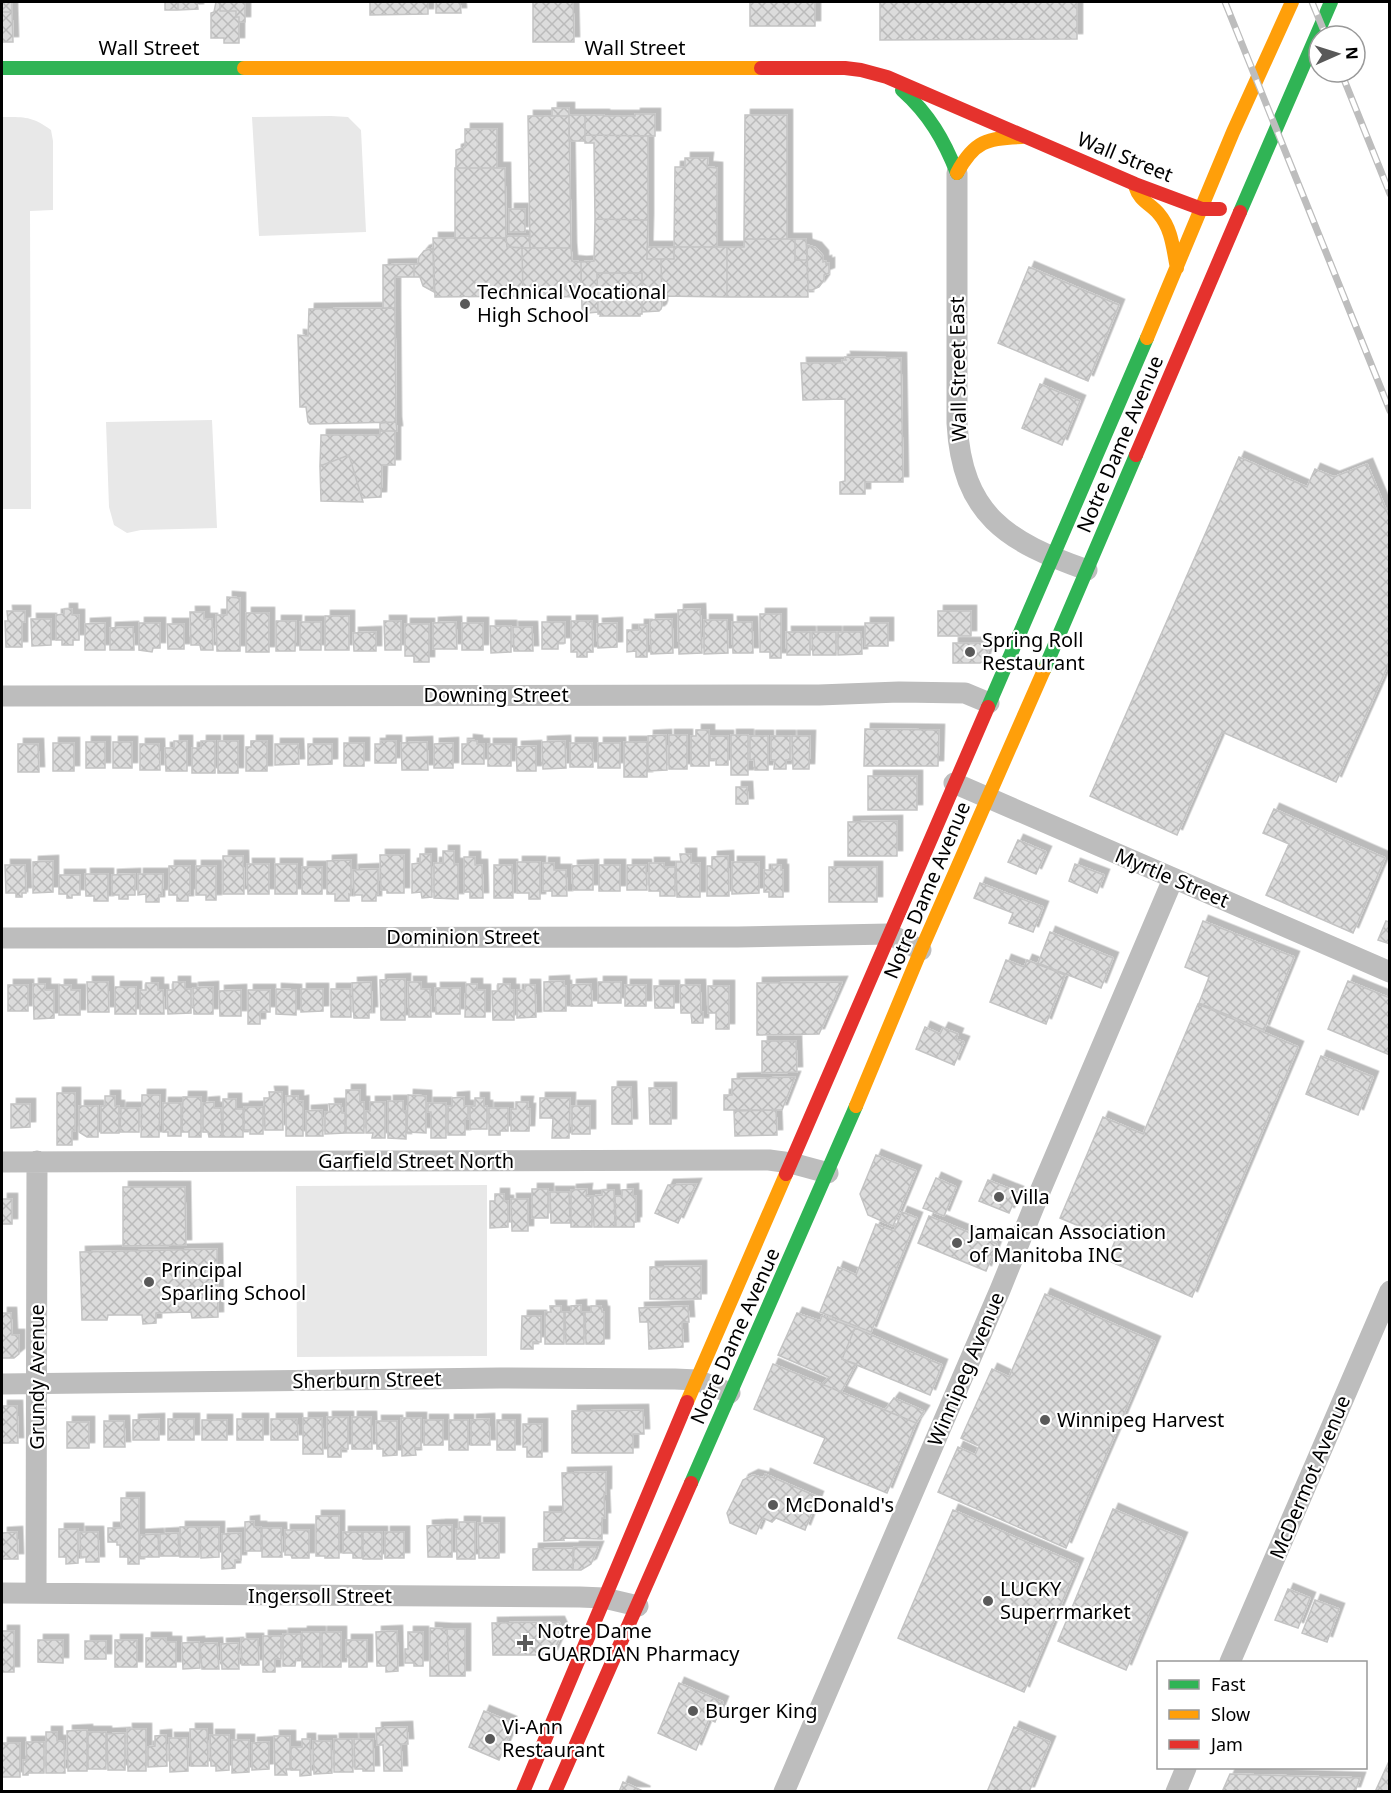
<svg xmlns="http://www.w3.org/2000/svg" width="1391" height="1793" font-family="'Noto Sans',sans-serif">
<style>
.park{fill:#e8e8e8}
.building{fill:url(#building-cross-hatch);stroke:#c4c4c4;stroke-width:1.5;filter:url(#shadow)}
.lines{fill:none;stroke-linecap:round;stroke-linejoin:round}
.street{stroke:#bdbdbd;stroke-width:21}
.fast{stroke:#30b455;stroke-width:14}
.slow{stroke:#ff9f0a;stroke-width:14}
.jam{stroke:#e5322d;stroke-width:14}
.rail-casing{stroke:#bdbdbd;stroke-width:7}
.rail{stroke:#fff;stroke-width:4.5;stroke-dasharray:14;stroke-linecap:butt}
.poi-dot{fill:#595959;stroke:#fff;stroke-width:2}
.labels{text-anchor:middle;stroke-width:4.5;stroke-linejoin:round;paint-order:stroke}
.street-label{font-size:20px;fill:#000;stroke:#fff}
.poi-label{font-size:20px;fill:#000;stroke:#fff;text-anchor:start}
</style>
<defs>
<pattern id="building-cross-hatch" width="8" height="8" patternUnits="userSpaceOnUse" patternTransform="scale(1.5)"><rect width="8" height="8" fill="#dcdcdc"/><path d="M0 0l8 8M0 8l8-8" fill="none" stroke="#bbb"/></pattern>
<filter id="shadow"><feDropShadow dx="5.5" dy="-5.5" stdDeviation="0" flood-color="#0004"/></filter>
</defs>
<rect width="100%" height="100%" fill="#fff"/>
<path class="park" d="M331,116l17,1 13,13 5,102 -107,4 -7,-119z
M2,117c22,0 30,-1 49,13l2,11v69l-23,1 1,298h-29z
M212,420l5,108 -76,2 -14,3 -13,-8 -5,-18 -3,-85z
M487,1185v171l-190,1 -1,-171z"/>
<path class="building" d="M2,2h10v10h-10z
M165,2h13v8h-13z
M178,2h19l1,7 -20,1z
M216,2h4v9h16v6h3v26h-15v-5h-13v-25l3,-1z
M220,2h25v20h-6v-5h-3v-6h-16z
M370,2h58v12l-58,1z
M436,2h24l1,11h-25z
M533,2h40l1,40h-41z
M750,2h65v24h-65z
M880,2h197v37l-197,1z
M2,12h10l1,30h-11z
M552,108h17v8h-17z
M635,114h20v22l-70,-1v-20h19v1h31z
M569,115h16v26h-16z
M745,115h42v124h-43z
M528,116h41l2,132h-41z
M465,129h32v39h-41v-18l9,-3z
M585,135l63,1v84l-53,-1 -1,-76h-9z
M685,158h23l-1,9 10,1v79h-43l1,-80h10z
M455,168h50l1,70h-51z
M509,209h16v23h-16z
M595,219l53,1 -1,39h14l1,47 -1,3 -2,2 -17,1v-39h-45l1,39 -10,1 -6,-3 -1,-48 13,-1z
M506,236h23l1,12 -23,-1z
M433,238h73l1,9 15,1 1,48 -88,1z
M744,239h51v21h12l1,37h-81v-50h17z
M795,239h11l1,21h-12z
M807,245l9,3 7,8v6l3,-1v3l3,-1v10l-5,2v5l-5,7 -7,3h-4z
M647,247h27v12h-27z
M674,247h53v50l-65,-1 -1,-37h13z
M433,248l1,44 -11,-6 -3,-9h-6v-13h4l1,-7 5,-6z
M522,248h49l1,13 9,1v35l-58,-1z
M414,264v13h-19v31h-12v-43z
M1029,267l90,38 -31,76 -90,-38z
M597,273h45v41h-2v2h-40l1,-2h-3z
M395,308l1,114 -86,2 -2,-2 -2,-15h-6l-2,-72 10,1 1,-27z
M845,357l56,1 2,124h-38v12h-25v-12l5,-1v-82l-42,1 -2,-37h41v-3h4z
M1040,384l40,17 -18,44 -40,-17z
M396,422l1,9h-17v-8z
M380,431h15v34h-13l-1,32 -19,1 -13,-43 -29,11 1,-31h59z
M349,455l14,47 -42,-1 -1,-35z
M1239,457l68,30 8,-18 19,8 33,-13 23,55v142l-54,121 -114,-50 -45,103 -87,-39z
M227,597l13,1v53h-23l-1,-36h11z
M64,609h8v6h7v25h-6v5h-11v-5h-6v-25l8,-1z
M700,609l2,44 -23,1 -1,-44z
M7,611h18v11h-3v25h-16l-1,-26h3z
M938,611h33v25h-33z
M190,612h14v7h8l1,31h-12l-1,-5h-9z
M246,613h23v39h-23z
M760,614h21v44h-11v-6h-10z
M325,616h24v34h-24z
M31,619h20v26l-19,1z
M672,619l1,34 -22,1 -1,-34z
M704,620h23l1,33 -24,1z
M276,621h20l-1,30h-19z
M384,621h17v29h-16z
M571,621h21l1,31h-6v5h-10v-5h-6z
M300,622h21v28h-21z
M456,622l1,27h-24v-26z
M542,622h23v21h-7v6h-16z
M732,622h20l1,31h-20z
M105,623v27h-20v-26z
M139,623h21v25h-7l-1,4 -13,-2z
M462,623h21v27h-21z
M617,623v24l-19,1 -1,-24z
M865,623h23v23h-23z
M167,624h17v25h-16z
M405,624h24v38h-15v-6h-9z
M639,625h8v32h-11v-6l-9,1v-22h12z
M490,626h21v26l-20,1z
M133,627l1,23h-24v-22z
M513,627h19l1,24h-19z
M376,632v19h-22l-1,-18z
M786,632h24v23h-23z
M812,632h24v23h-23z
M838,632h23l1,22 -24,1z
M953,643h38l-7,18 -4,2h-27z
M865,729l74,1 -1,36h-74z
M696,730h13v36h-18v-30h5z
M666,735l1,35 -19,1v-35z
M669,735h18v34h-18z
M731,735h17v40h-17z
M710,736h18v29h-12v-6h-6z
M750,736h18v34h-13l-1,-11 -4,1z
M771,736h19v24h-4v9h-12l1,-9h-4z
M792,736h18l-1,33h-16z
M468,740l9,1v3h7v20h-22v-20h6z
M174,741h13v30h-21l-1,-23h9z
M201,741h14v32h-23v-25h9z
M218,741h20v32h-20z
M251,741h16v30h-21v-24h5z
M381,741h15v22h-21v-19h6z
M565,741l1,27 -23,1 -1,-27z
M86,742h19v26h-19z
M113,742h19v26h-19z
M427,742l1,28h-26l-1,-27z
M624,742h23v35h-23z
M53,743h21v28h-21z
M344,743h20v23h-20z
M453,743v25h-19v-24z
M570,743h22l1,24h-23z
M598,743h22v25h-22z
M18,744h20l1,28h-21z
M140,744h19l1,26h-20z
M275,744h23l1,20 -24,1z
M308,744h24v20l-24,1z
M488,744h23v22h-23z
M536,746v25h-19l-1,-24z
M868,776h49v34h-49z
M736,787h11l1,17h-12z
M1274,809l111,49 -32,75 -87,-38 23,-51 -26,-11z
M897,821v35h-49v-34z
M1018,840l28,12 -10,22 -28,-12z
M443,851h11v13h4v35l-24,-1v-35h9z
M420,854h11l1,43 -10,1 -1,-6 -9,1v-29l8,-1z
M680,854h11v9h9v34h-23l-1,-35h5z
M380,855h24v38h-17v-3h-6z
M223,856h20l1,38h-21z
M728,856l1,40h-22v-30h5v-9z
M464,857h11v8h7l1,33h-13v-6h-6z
M351,860v35l-2,-1v7h-14v-7h-8v-33z
M53,861v31l-20,1v-31z
M517,862h23v37h-11v-6h-12z
M732,862h27v31l-27,1z
M543,863h11v7h12l1,26h-15v-5h-9z
M649,863h15v4h11v29h-15v-5h-11z
M247,864h22v30h-21z
M275,864h22v30h-22z
M1075,864l29,11 -7,18 -28,-12z
M5,865h20l1,28h-4v4h-6v-4h-10z
M494,865h18l1,33h-19z
M593,865v25h-20l-1,-24z
M599,865h21v26h-21z
M627,865h19l1,25h-20z
M772,865h9v5h2v27h-14v-5h-5v-22h8z
M169,866h21v28h-2v7h-11v-6h-8z
M196,866h20v34h-10v-5h-10z
M302,867h20v27h-20z
M829,867h48v35h-48z
M378,869v25h-2v7h-14v-6h-8l-1,-25z
M85,874h23v27h-14v-5h-8z
M135,874v21h-7v4h-9v-4h-7v-20z
M138,874h25l-1,21h-3v7h-13v-8l-8,1z
M59,875h21v20h-8v3h-5v-4h-8z
M980,883l63,24 -10,25 -24,-9 4,-10 -39,-15z
M1203,921l91,36 -30,73 -65,-27 10,-26 -24,-10z
M1386,921l4,1v22l-12,-4z
M1050,932l63,26 -12,30 -63,-25z
M1006,960l18,7 3,-7 38,15 -19,49 -56,-22z
M405,979v41h-24l-1,-40z
M564,981v5h2v25h-22v-29z
M1348,981l42,17v57l-62,-26z
M87,982h21l1,30h-21z
M173,982h12v7h6v24l-23,1 -1,-24h6z
M371,982l1,30h-3v6h-15l-2,-35z
M408,982h13v7h9l1,28h-22z
M598,982h23v21h-23z
M842,982l-23,52 -62,1v-52z
M146,983h12v7h5l1,24h-24v-24h6z
M33,984h12v6h9v28l-20,1z
M466,984h11v6h8v27h-20z
M498,984h12v6h4v30h-21l-1,-29h6z
M591,984l1,22h-21v-21z
M8,985h20v26h-20z
M59,985h12v5h9v25h-21z
M525,985h10l1,32 -19,1v-28h8z
M625,985h21v21h-21z
M680,985h20l1,27h2v11h-11l-1,-10h-10z
M654,986h20v22h-19z
M708,986h21v43h-13v-16h-8z
M115,987h21v27h-21z
M213,987v27h-19l-1,-26z
M435,988h25v26h-24z
M276,989l20,1v25l-20,-1z
M301,989h22v22l-22,1z
M331,989h19l1,28h-20z
M241,990v26h-21l-1,-25z
M248,990h22v22h-10v12h-12z
M1198,1004l100,43 -106,250 -85,-37 8,-19 -55,-23 43,-101 40,17z
M925,1027l15,7 3,-6 15,6 -2,5 8,3 -10,23 -38,-16z
M762,1041h34l1,31 -35,1z
M1321,1056l52,21 -15,38 -52,-21z
M795,1077l-13,33h-58v-15h8v-16z
M612,1087h19l1,37h-20z
M649,1088h22v36h-21z
M346,1090h14v12h4v31h-18z
M269,1092h13l1,38h-18l-1,-32h6z
M57,1093h18v38h-3v14h-15z
M142,1095h18l-1,42h-18z
M408,1095l18,1v37l-19,-1z
M105,1096h10v10h4v27h-18v-27h4z
M286,1096h12v6l5,-1v35h-17z
M183,1097h18v40h-12v-5h-7z
M464,1097v9h4v13h-3v16h-17v-29h4v-8z
M475,1098h9v8h3v23h-17v-23h5z
M540,1098h30l-1,40h-17l1,-20h-13z
M223,1099h13v10h7v28h-20z
M388,1101h15v10h3v28l-18,-1z
M214,1102v6h7l1,29h-13l-1,-5h-5v-29z
M370,1102h15v36h-13l1,-5h-7v-22h4z
M516,1102h12l-1,7h3l-1,22h-18v-22h5z
M163,1103h18v33h-13v-4h-5z
M428,1103h18v35h-15v-26h-3z
M11,1104h19v23l-19,1z
M329,1104h12l1,9h3v20l-20,1v-22h5z
M79,1106h19v31h-11l-8,-5z
M572,1106h18v28h-18z
M244,1107h19v27h-13v-4h-6z
M121,1108h18v24h-19z
M489,1108h19v23h-8v4h-11z
M322,1110l1,26h-17v-25z
M776,1110l1,25 -42,1 -1,-25z
M876,1155l40,16 -23,55 -25,-11 -8,-21z
M936,1178l20,9 -12,29 -21,-8z
M988,1180l30,12 -9,21 -30,-12z
M696,1184l-18,39 -23,-10 13,-28z
M123,1187h62l1,58 -63,1z
M532,1189h16v29h-16z
M587,1189l-1,7h6v31h-21v-37z
M633,1189v7h3v26h-2v5h-18l-1,-31h7v-6z
M602,1190h12l1,37h-21l-1,-31 9,-1z
M550,1192h19l1,31h-19z
M495,1194h9v7h4v26l-18,1v-27h5z
M2,1199h10v25h-10z
M511,1199h17v32h-16z
M902,1212l15,6 -46,114 -51,-20 18,-45 18,8 20,-51 18,7z
M929,1216l68,28 -11,27 -68,-28z
M217,1249l1,68 -26,1 -1,-6 -35,1v10l-13,1 -1,-9h-34l-1,5h-25l-2,-68z
M701,1266v33h-51v-32z
M1045,1294l110,48 -89,206 -128,-56 20,-45 17,8 4,-9 -18,-8 31,-69 17,8z
M581,1305v7h3v32h-18l-1,-32h6v-6z
M550,1306h11v6h3v32h-19v-32h6z
M591,1306h10l1,6h2v32h-18l-1,-32h6z
M688,1306l1,16h-7l1,25 -34,2 -1,-27h-8l-1,-14z
M2,1313h9l1,22h7v19l-5,4h-12z
M797,1313l23,8 2,-5 33,12 -13,31 14,5 -15,28 -19,-8 7,-7 -51,-22z
M522,1316h19v26h-8v7h-12z
M855,1328l87,37 -12,30 -88,-36z
M773,1364l143,59 -29,70 -73,-30 11,-25 -71,-29z
M894,1398l30,13 -8,12 -31,-13z
M2,1406h15l1,37h-16z
M643,1410l1,24h-11v19h-61v-42z
M327,1417h21v32h-7v8h-13z
M352,1417h19l1,32h-20z
M303,1418h19l1,36h-20z
M401,1418h20v30h-6l1,7 -14,1z
M159,1419v21h-26v-20z
M168,1419h26v21h-26z
M237,1419h26v21h-26z
M271,1419h26l1,21h-27z
M489,1419l1,26h-19v-25z
M202,1420h25v20h-25z
M424,1420h19v25h-19z
M449,1420h19v30h-19z
M497,1420h18v30h-18z
M104,1421h20l1,26h-21z
M376,1421h21v34l-14,1v-7h-6z
M67,1422h22v26h-22z
M523,1424h19v33h-15v-10h-4z
M606,1472v22h-2l1,24h-3v21l-39,-1 1,2 -20,1v-29h19l-1,-39z
M765,1474l53,23 -13,33 -29,-12 -4,4 -9,-4 -7,16 -26,-11 -3,-10 16,-33 10,-5 11,3z
M121,1498h18v66h-11v-7h-8v-12h-3v-3h-9v-14h13z
M1113,1509l69,29 -56,132 -68,-29z
M953,1510l125,54 -54,128 -126,-54z
M316,1516h23v42h-14v-2h-9z
M254,1521v6h7v24h-16v-29z
M459,1522h16v37h-18l-1,-30h3z
M478,1523h21v35h-20z
M440,1525h12v32h-12z
M440,1525v32h-12l-1,-31z
M180,1527h19v30h-19z
M200,1527h19v30l-18,1z
M262,1528h19l1,29h-20z
M59,1529h19v34l-12,1v-7h-7z
M285,1530h24v28h-17l-1,-3h-6z
M17,1532l1,27h-16v-26z
M80,1532h18l1,30h-13v-5h-5z
M343,1532h19v26h-9v-5h-10z
M363,1532h19v27h-19z
M385,1532h19v26h-19z
M178,1533l1,23h-19v-22z
M241,1533v27h-6v8l-13,1v-35z
M158,1534l1,23h-19v-22z
M574,1547h24l-7,17 -10,6h-8z
M573,1548v22h-40v-21z
M1288,1589l22,9 -12,30 -23,-8z
M1315,1600l24,9 -12,33 -25,-9z
M559,1622l4,9 -11,24h-59l-1,-32z
M430,1628l17,1 2,47h-19z
M447,1629h18v47h-16z
M2,1631h12v41h-12z
M397,1631l1,40 -12,1v-6h-9l-1,-34z
M302,1632h18v35h-18z
M322,1632h19v35h-19z
M408,1632h15v34h-9v-3h-9v-14h3z
M283,1634h18v25h-5l-1,7h-12z
M263,1636h18v23h-6v13h-12z
M146,1638h20v4h10v25h-30z
M241,1639h17l1,26h-17z
M38,1640h25v23l-25,-1z
M115,1640h22v27h-22z
M346,1640h21v27h-18v-10h-3z
M85,1641h21v18h-21z
M199,1642l1,26 -17,1 -1,-26z
M217,1643l2,26h-17l-2,-25z
M238,1643l1,26h-17l-1,-25z
M679,1683l44,19 -8,20 -6,-3 -13,31 -38,-17z
M484,1711l27,11 -4,8 4,1 -12,29 -30,-13z
M407,1727l1,17h-7l1,27h-18l-1,-26h-6l-1,-17z
M1014,1727l36,15 -21,50h-42z
M127,1729h19v42h-18z
M190,1729h17l1,37h-17z
M87,1730v41h-19l-1,-40z
M46,1732h11v9h7l1,32h-19z
M88,1732h18v37h-18z
M125,1733v37h-17l-1,-36z
M166,1735l1,31 -19,1v-20l7,-1v-10z
M210,1735h19v35l-13,1v-5h-5z
M274,1736h16v33h-4l1,6h-12z
M169,1738h18l1,33 -18,1z
M302,1739h8l1,36 -11,1v-6h-9v-23h11z
M334,1739h18l1,33h-19z
M354,1739h19l1,32h-11v-2h-8z
M232,1740h17v32l-17,1z
M313,1741h18l1,32 -18,1z
M26,1742h18v31h-16v2h-5v-15h4z
M269,1742v27l-17,1v-27z
M2,1743h18v34h-18z
M1390,1759v33h-15z
M1230,1774l130,4 -5,14h-133z
M623,1782l22,10h-26z"/>
<g class="lines">
<path class="street" d="M957,173v250c5,92 50,119 130,147
M2,696l817,-1 80,-3 66,1 24,10
M954,783l436,189
M2,938l736,-1 151,-3 32,16
M2,1162l767,-2 22,3 37,10
M2,1384l498,-6 175,1 22,1 33,13
M2,1593l578,4 24,1 34,8
M36,1593l1,-432
M1230,1662l160,-371
M784,1792l216,-502 41,-101 132,-310
M1176,1792l10,-24"/>
<path class="fast" d="M2,68h242
M902,90c27,24 42,50 55,83
M1240,212l91,-210
M1044,670l92,-215
M988,707l159,-369
M691,1483l165,-377"/>
<path class="slow" d="M244,68h517
M957,173c17,-32 30,-35 65,-36
M1135,186c5,16 15,17 24,28 13,15 14,35 18,54
M1147,338l86,-206 59,-130
M856,1106l65,-156 123,-280
M687,1402l99,-228"/>
<path class="jam" d="M761,68h84l16,2 26,7 248,107 67,25h18
M1136,455l104,-243
M786,1174l202,-467
M523,1792l164,-390
M555,1792l136,-309"/>
<defs>
<path id="rail" d="M1225,2l165,409
M1312,2l14,34
M1341,72l49,122"/>
</defs>
<use href="#rail" class="rail-casing"/>
<use href="#rail" class="rail"/>
</g>
<g class="poi-dot">
<circle cx="465" cy="304" r="6"/>
<circle cx="970" cy="652" r="6"/>
<circle cx="999" cy="1197" r="6"/>
<circle cx="957" cy="1243" r="6"/>
<circle cx="149" cy="1282" r="6"/>
<circle cx="1045" cy="1420" r="6"/>
<circle cx="773" cy="1505" r="6"/>
<circle cx="988" cy="1601" r="6"/>
<path d="M522 1634h6v6h6v6h-6v6h-6v-6h-6v-6h6z"/>
<circle cx="693" cy="1711" r="6"/>
<circle cx="490" cy="1739" r="6"/>
</g>
<g class="labels">
<g class="street-label">
<text x="149" y="55">Wall Street</text>
<text x="635" y="55">Wall Street</text>
<text transform="translate(1125 157) rotate(22)" y="7">Wall Street</text>
<text transform="translate(958 369) rotate(-91)" y="7">Wall Street East</text>
<text transform="translate(1120 444) rotate(-67)" y="7">Notre Dame Avenue</text>
<text x="496" y="702">Downing Street</text>
<text transform="translate(1172 878) rotate(23)" y="7">Myrtle Street</text>
<text transform="translate(927 890) rotate(-67)" y="7">Notre Dame Avenue</text>
<text x="463" y="944">Dominion Street</text>
<text x="416" y="1168">Garfield Street North</text>
<text transform="translate(735 1336) rotate(-66)" y="7">Notre Dame Avenue</text>
<text transform="translate(966 1369) rotate(-67)" y="7">Winnipeg Avenue</text>
<text transform="translate(37 1377) rotate(-90)" y="7">Grundy Avenue</text>
<text transform="translate(367 1380) rotate(-1)" y="7">Sherburn Street</text>
<text transform="translate(1310 1477) rotate(-67)" y="7">McDermot Avenue</text>
<text x="320" y="1603">Ingersoll Street</text>
</g>
<g class="poi-label">
<text x="477" y="299">Technical Vocational<tspan x="477" dy="23">High School</tspan></text>
<text x="982" y="647">Spring Roll<tspan x="982" dy="23">Restaurant</tspan></text>
<text x="1011" y="1204">Villa</text>
<text x="969" y="1239">Jamaican Association<tspan x="969" dy="23">of Manitoba INC</tspan></text>
<text x="161" y="1277">Principal<tspan x="161" dy="23">Sparling School</tspan></text>
<text x="1057" y="1427">Winnipeg Harvest</text>
<text x="785" y="1512">McDonald's</text>
<text x="1000" y="1596">LUCKY<tspan x="1000" dy="23">Superrmarket</tspan></text>
<text x="537" y="1638">Notre Dame<tspan x="537" dy="23">GUARDIAN Pharmacy</tspan></text>
<text x="705" y="1718">Burger King</text>
<text x="502" y="1734">Vi-Ann<tspan x="502" dy="23">Restaurant</tspan></text>
</g>
</g>
<rect width="1391" height="1793" fill="none" stroke="#000000" stroke-width="6"/>
<rect x="1157" y="1661" width="210" height="108" fill="#ffffff" stroke="#999999" stroke-width="1.5"/>
<rect x="1169" y="1680" width="30" height="9" fill="#30b455" stroke="#999999" stroke-width="1.5"/>
<text x="1211" y="1691" font-size="18" fill="#000000">Fast</text>
<rect x="1169" y="1710" width="30" height="9" fill="#ff9f0a" stroke="#999999" stroke-width="1.5"/>
<text x="1211" y="1721" font-size="18" fill="#000000">Slow</text>
<rect x="1169" y="1740" width="30" height="9" fill="#e5322d" stroke="#999999" stroke-width="1.5"/>
<text x="1211" y="1751" font-size="18" fill="#000000">Jam</text>
<g transform="translate(1337 54) rotate(87)"><circle r="28" fill="#ffffff" stroke="#999999" stroke-width="1.5"/>
<path d="M0-4.5L10 22L0 15L-10 22Z" fill="#595959"/>
<text y="-9" font-size="16" font-weight="bold" text-anchor="middle" fill="#000000">N</text>
</g>
</svg>
